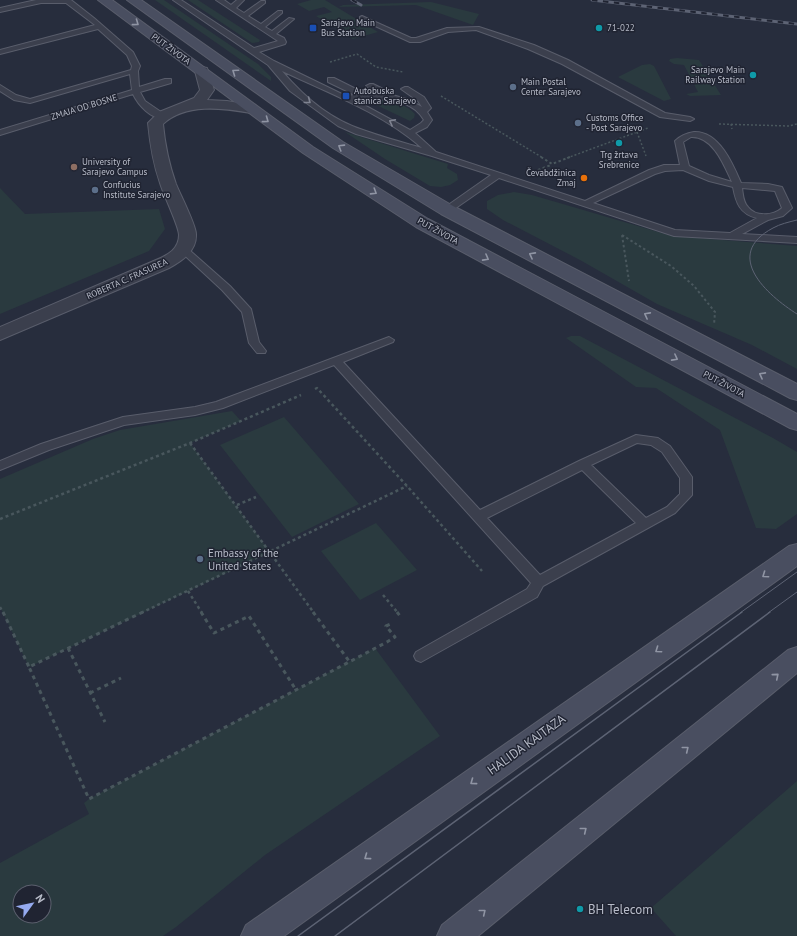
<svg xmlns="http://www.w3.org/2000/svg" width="797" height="936" font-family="'PT Sans',sans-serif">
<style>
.green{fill:#2a3a3f;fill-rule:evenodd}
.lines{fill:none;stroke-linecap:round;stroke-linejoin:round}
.lane-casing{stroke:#595d6b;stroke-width:2}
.street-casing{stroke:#595d6b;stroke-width:2}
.secondary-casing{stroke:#595d6b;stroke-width:2}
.path-far3{stroke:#49575d;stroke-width:1.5;stroke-dasharray:2 2;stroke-linecap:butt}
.path-far2{stroke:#49575d;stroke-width:2;stroke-dasharray:2.5 2.5;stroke-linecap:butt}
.path-far1{stroke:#49575d;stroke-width:2.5;stroke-dasharray:3 3;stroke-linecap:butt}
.path{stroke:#49575d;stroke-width:3;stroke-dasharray:4 4;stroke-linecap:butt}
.lane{fill:#3b3f4d;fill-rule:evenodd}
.street{fill:#3b3f4d;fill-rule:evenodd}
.secondary{fill:#494e60;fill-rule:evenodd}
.tram-far1{stroke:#5d6374;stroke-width:1}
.tram{stroke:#5d6374;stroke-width:1.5}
.rail-casing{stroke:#5d6374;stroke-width:3}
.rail{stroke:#202432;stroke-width:2;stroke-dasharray:5.5;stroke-linecap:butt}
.oneway{stroke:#9095a4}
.oneway2{stroke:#7f8391}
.transit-dot{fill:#1a4fb4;stroke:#202432;stroke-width:1.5}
.culture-dot{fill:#0f9aa8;stroke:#202432;stroke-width:1.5}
.service-dot{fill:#5c6f8a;stroke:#202432;stroke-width:1.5}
.education-dot{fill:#8d6e63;stroke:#202432;stroke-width:1.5}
.food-dot{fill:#e8710a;stroke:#202432;stroke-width:1.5}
.labels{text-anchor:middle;stroke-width:3;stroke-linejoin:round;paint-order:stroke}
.far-poi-label{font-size:9px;fill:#b7bbc8;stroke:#202432;text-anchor:start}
.far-street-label{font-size:9px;fill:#b7bbc8;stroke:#202432}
.poi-label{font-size:11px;fill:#b7bbc8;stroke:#202432;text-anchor:start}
.near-street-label{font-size:13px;fill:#b7bbc8;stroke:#202432}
.near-poi-label{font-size:13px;fill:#b7bbc8;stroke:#202432;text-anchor:start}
</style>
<rect width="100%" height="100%" fill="#272d3d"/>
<path class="green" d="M155,0h9l94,64 13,13v4z
M188,0h10l62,40 -1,2 -7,1z
M311,0h14l53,32 -25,7 -37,-23 16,-4 -8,-5 -15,4 -12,-7z
M431,2l48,12 -6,11 -57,-20 -77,2 4,-2z
M677,58l22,2 22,35 -31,1 -4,-2 12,-2 -14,-27 -10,-1 -5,-3 1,-2z
M650,64l4,2 17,33 -7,2 -46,-24 24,-12z
M382,100c12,1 25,5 33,14l-1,4 -4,3 -40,-19z
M345,132l103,32 -1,4 10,6 1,6 -8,5 -9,2 -11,-1 -45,-27z
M0,188l25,26 134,-5 6,20 -16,22 -149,63z
M514,192l18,3 140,41 125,10v123l-45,-24 -95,-41 -77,-44 -77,-40 -16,-11v-8l11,-6z
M571,336h9l193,102 24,14v62l-21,15 -20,-1 -36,-98 -64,-42 -20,-1 -70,-49z
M232,411l9,10 -51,22 80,109 -241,115 -29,-60v-128l93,-40 27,-9z
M284,417l75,87 -67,33 -72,-92z
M376,523l41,47 -57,30 -39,-49z
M375,648l65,88 -175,119 -89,72 -13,9h-163v-73l89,-49 -5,-11 5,-4zM20,892h24v24h-24z
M797,781v155h-121l-25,-28z"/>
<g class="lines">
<defs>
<path id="lane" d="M36,0h35l23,18 39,34 7,14 -2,5 1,16 26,-8h6v4l-31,9 5,9 19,13v4c-12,2 -26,-13 -31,-24l-133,41v-5l132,-40 -2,-16 -100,29 -16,-3 -14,-9v-6l16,10 14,4 101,-29 1,-4 -5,-11 -29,-26 -98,25v-4l95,-25 -29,-22h-25l-41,9v-4z
M173,0h8l73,48 24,-7 -62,-41h8l7,5 6,-5h7l-8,8 8,5 17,-12h4v2l-17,13 13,8 17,-13h4v2l-17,14 7,4 17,-13 5,1 -18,15 8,4 2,4 -1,2 -26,8 15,9 72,35 9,-1 -27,-13v-4h6l32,16 15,1 -15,-9 4,-2h3l18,9 1,2 15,4 15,8 -4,-6 -17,-12 4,-2h3l16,10 7,11 -4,4 5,8 -5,7 -12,6 21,19 149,49 64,-31 15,-5h16l-5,-24c5,-5 12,-8 19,-9 25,-1 39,32 47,51l27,1 14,3 10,21 -9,8 -15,4 -26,14 55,3v6l-123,-7 -175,-58 -49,34h-6l-2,-2 2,-2 47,-33 -59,-19 -76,-22 -18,-8 -48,-35 -22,-26zM282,71c47,22 100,42 140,77 -20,-6 -40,-11 -59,-18 -32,-10 -60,-34 -81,-59zM379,99c18,2 35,4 45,21l-3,3 -11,7 -55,-30zM691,137c22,-1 33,28 41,45l-23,-7 -20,-9 -6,-24zM683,170l26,11 24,6c3,16 7,27 24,31l-27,15 -55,-3 -82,-27 62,-29 10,-3zM742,188l33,3 7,17c-9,8 -26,9 -34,-1 -5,-5 -5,-13 -6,-19z
M362,16l49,22h5l31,-10 32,-1 55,18 34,15 97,53 25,4 4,2 -4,2 -30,-4 -98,-53 -34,-15 -52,-19 -28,2 -28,10h-10l-50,-23v-2z
M184,247l3,1 43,38 21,23 8,33 7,9 -1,2h-8l-8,-10 -7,-31 -20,-22 -41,-38 -2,-2z
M389,337l5,3 -1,2 -50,20 137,148 99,-49 57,-26 22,3 12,8 22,31v18l-17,18 -132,73 -6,11 -116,65 -5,-2 -2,-4 2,-4 111,-63 4,-6 -197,-218 -111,43 -28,7 -71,10 -75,25 -49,20v-9l41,-17 82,-27 72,-10 21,-5zM637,443l14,2 11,7 18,26v16l-13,13 -21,11 -55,-53zM582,470l54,53 -96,52 -53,-57z"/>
<path id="street" d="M202,67l5,1 7,22 -7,10 20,1 29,5 2,3 -2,3 -5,1c-29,-5 -65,-10 -88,11 2,21 6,40 13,60 4,10 20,41 20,50 1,17 -14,27 -27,34l-169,72v-13l156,-67c12,-5 23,-11 23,-25 0,-9 -16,-41 -19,-52 -7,-20 -10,-39 -12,-60l11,-11 35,-14 6,-8 -5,-19 2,-3z"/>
<path id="secondary" d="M98,0h14l201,147 115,72 369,195v16l-7,-2 -374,-201 -113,-74z
M127,0h14l202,142 110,64 344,178v16l-7,-2 -349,-184 -108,-66z
M797,544v22l-513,370h-43l5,-11 543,-379z
M797,647v26l-319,263h-41l5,-11 346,-275z"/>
</defs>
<use href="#lane" class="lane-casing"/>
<use href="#street" class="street-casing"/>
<use href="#secondary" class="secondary-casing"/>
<path class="path-far3" d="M330,62l27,-8 19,13 27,5
M441,96l102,62
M719,124l70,2 8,-2
M731,124l1,5
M637,132l9,24
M567,158l81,-30"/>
<path class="path-far2" d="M541,157l11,7 18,-7
M538,170l13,-5
M622,235l49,31 23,20 21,26 -1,13
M622,235l7,46"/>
<path class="path-far1" d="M315,389l2,-1 90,98 75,85
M190,443l124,170
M237,505l19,-8
M0,519l190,-76 111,-48
M188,591l14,22
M383,595l15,18
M0,607l3,6
M141,613l266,-127"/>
<path class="path" d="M3,612l26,55
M143,612l-114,55 60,132 298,-157 8,-5 -9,-11 7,-3
M201,612l13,21 35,-17 47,74
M313,612l36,49
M397,612l3,4
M68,648l37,74
M90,693l31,-15"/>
<use href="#lane" class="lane"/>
<use href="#street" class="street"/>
<use href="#secondary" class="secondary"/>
<path class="tram-far1" d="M797,220c-8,2 -17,4 -24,8 -51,27 -6,67 24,86
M740,613l57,-41
M768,613l29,-21"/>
<path class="tram" d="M298,936l444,-324
M335,936l435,-324"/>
<defs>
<path id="rail" d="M352,0l9,5
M592,0l205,24"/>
</defs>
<use href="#rail" class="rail-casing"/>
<use href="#rail" class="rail"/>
</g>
<defs><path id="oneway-chevron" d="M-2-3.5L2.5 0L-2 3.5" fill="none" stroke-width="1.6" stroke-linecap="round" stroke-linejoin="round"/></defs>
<g class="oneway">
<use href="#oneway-chevron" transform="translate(136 23) rotate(36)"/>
<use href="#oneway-chevron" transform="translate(235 72) rotate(-145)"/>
<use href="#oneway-chevron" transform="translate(266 120) rotate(36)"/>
<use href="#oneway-chevron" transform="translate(341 147) rotate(-148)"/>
<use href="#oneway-chevron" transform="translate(374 192) rotate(32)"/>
<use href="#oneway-chevron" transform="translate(532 255) rotate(-152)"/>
<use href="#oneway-chevron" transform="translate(486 258) rotate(29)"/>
<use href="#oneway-chevron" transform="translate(647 315) rotate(-152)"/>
<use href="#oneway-chevron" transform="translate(675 358) rotate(28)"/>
<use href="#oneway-chevron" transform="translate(762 375) rotate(-152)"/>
<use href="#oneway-chevron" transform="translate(765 575) rotate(145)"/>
<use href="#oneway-chevron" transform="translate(658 650) rotate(145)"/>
<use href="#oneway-chevron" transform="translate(776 676) rotate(-40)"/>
<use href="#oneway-chevron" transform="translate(686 749) rotate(-39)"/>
<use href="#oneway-chevron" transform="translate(473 782) rotate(144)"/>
<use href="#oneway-chevron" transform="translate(584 830) rotate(-39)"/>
<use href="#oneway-chevron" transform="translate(367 857) rotate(144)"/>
<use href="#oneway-chevron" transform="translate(483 912) rotate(-39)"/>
</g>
<g class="oneway2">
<use href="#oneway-chevron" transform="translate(308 101) rotate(38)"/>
<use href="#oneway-chevron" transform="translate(392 122) rotate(-152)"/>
</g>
<g class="transit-dot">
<rect x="309" y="24" width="8" height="8" rx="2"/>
<rect x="342" y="92" width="8" height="8" rx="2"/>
</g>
<g class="culture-dot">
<circle cx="599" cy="28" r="4"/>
<circle cx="753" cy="75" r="4"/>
<circle cx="619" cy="143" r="4"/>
<circle cx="580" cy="909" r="4"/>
</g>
<g class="service-dot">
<circle cx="513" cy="87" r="4"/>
<circle cx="578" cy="123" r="4"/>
<circle cx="95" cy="190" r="4"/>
<circle cx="200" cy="559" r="4"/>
</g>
<circle class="education-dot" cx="74" cy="167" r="4"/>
<circle class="food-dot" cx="584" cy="178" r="4"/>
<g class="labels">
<g class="far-poi-label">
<text x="321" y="26">Sarajevo Main<tspan x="321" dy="10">Bus Station</tspan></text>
<text x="607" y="31">71-022</text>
<text x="745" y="73" text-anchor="end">Sarajevo Main<tspan x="745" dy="10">Railway Station</tspan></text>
<text x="521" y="85">Main Postal<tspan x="521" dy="10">Center Sarajevo</tspan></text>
<text x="354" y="94">Autobuska<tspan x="354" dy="10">stanica Sarajevo</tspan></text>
<text x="586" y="121">Customs Office<tspan x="586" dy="10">- Post Sarajevo</tspan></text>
<text x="619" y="158" text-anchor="middle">Trg žrtava<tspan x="619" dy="10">Srebrenice</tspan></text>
<text x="82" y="165">University of<tspan x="82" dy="10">Sarajevo Campus</tspan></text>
<text x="576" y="176" text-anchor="end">Čevabdžinica<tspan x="576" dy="10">Zmaj</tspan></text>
<text x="103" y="188">Confucius<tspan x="103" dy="10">Institute Sarajevo</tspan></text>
</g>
<g class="far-street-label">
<text transform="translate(171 49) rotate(36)" y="3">PUT ŽIVOTA</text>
<text transform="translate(84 107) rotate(-17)" y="3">ZMAJA OD BOSNE</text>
<text transform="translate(438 231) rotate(29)" y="3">PUT ŽIVOTA</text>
<text transform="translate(127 279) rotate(-24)" y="3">ROBERTA C. FRASUREA</text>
<text transform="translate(724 384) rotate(28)" y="3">PUT ŽIVOTA</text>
</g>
<g class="poi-label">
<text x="208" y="557">Embassy of the<tspan x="208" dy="13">United States</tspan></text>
</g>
<g class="near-street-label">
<text transform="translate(526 744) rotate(-36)" y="5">HALIDA KAJTAZA</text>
</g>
<g class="near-poi-label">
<text x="588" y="914">BH Telecom</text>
</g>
</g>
<g transform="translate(32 904) rotate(57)"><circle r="19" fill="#202432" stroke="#5c606e"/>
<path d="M0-3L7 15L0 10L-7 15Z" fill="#95aaef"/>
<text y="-6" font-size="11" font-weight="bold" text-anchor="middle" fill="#b7bbc8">N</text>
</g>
</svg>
